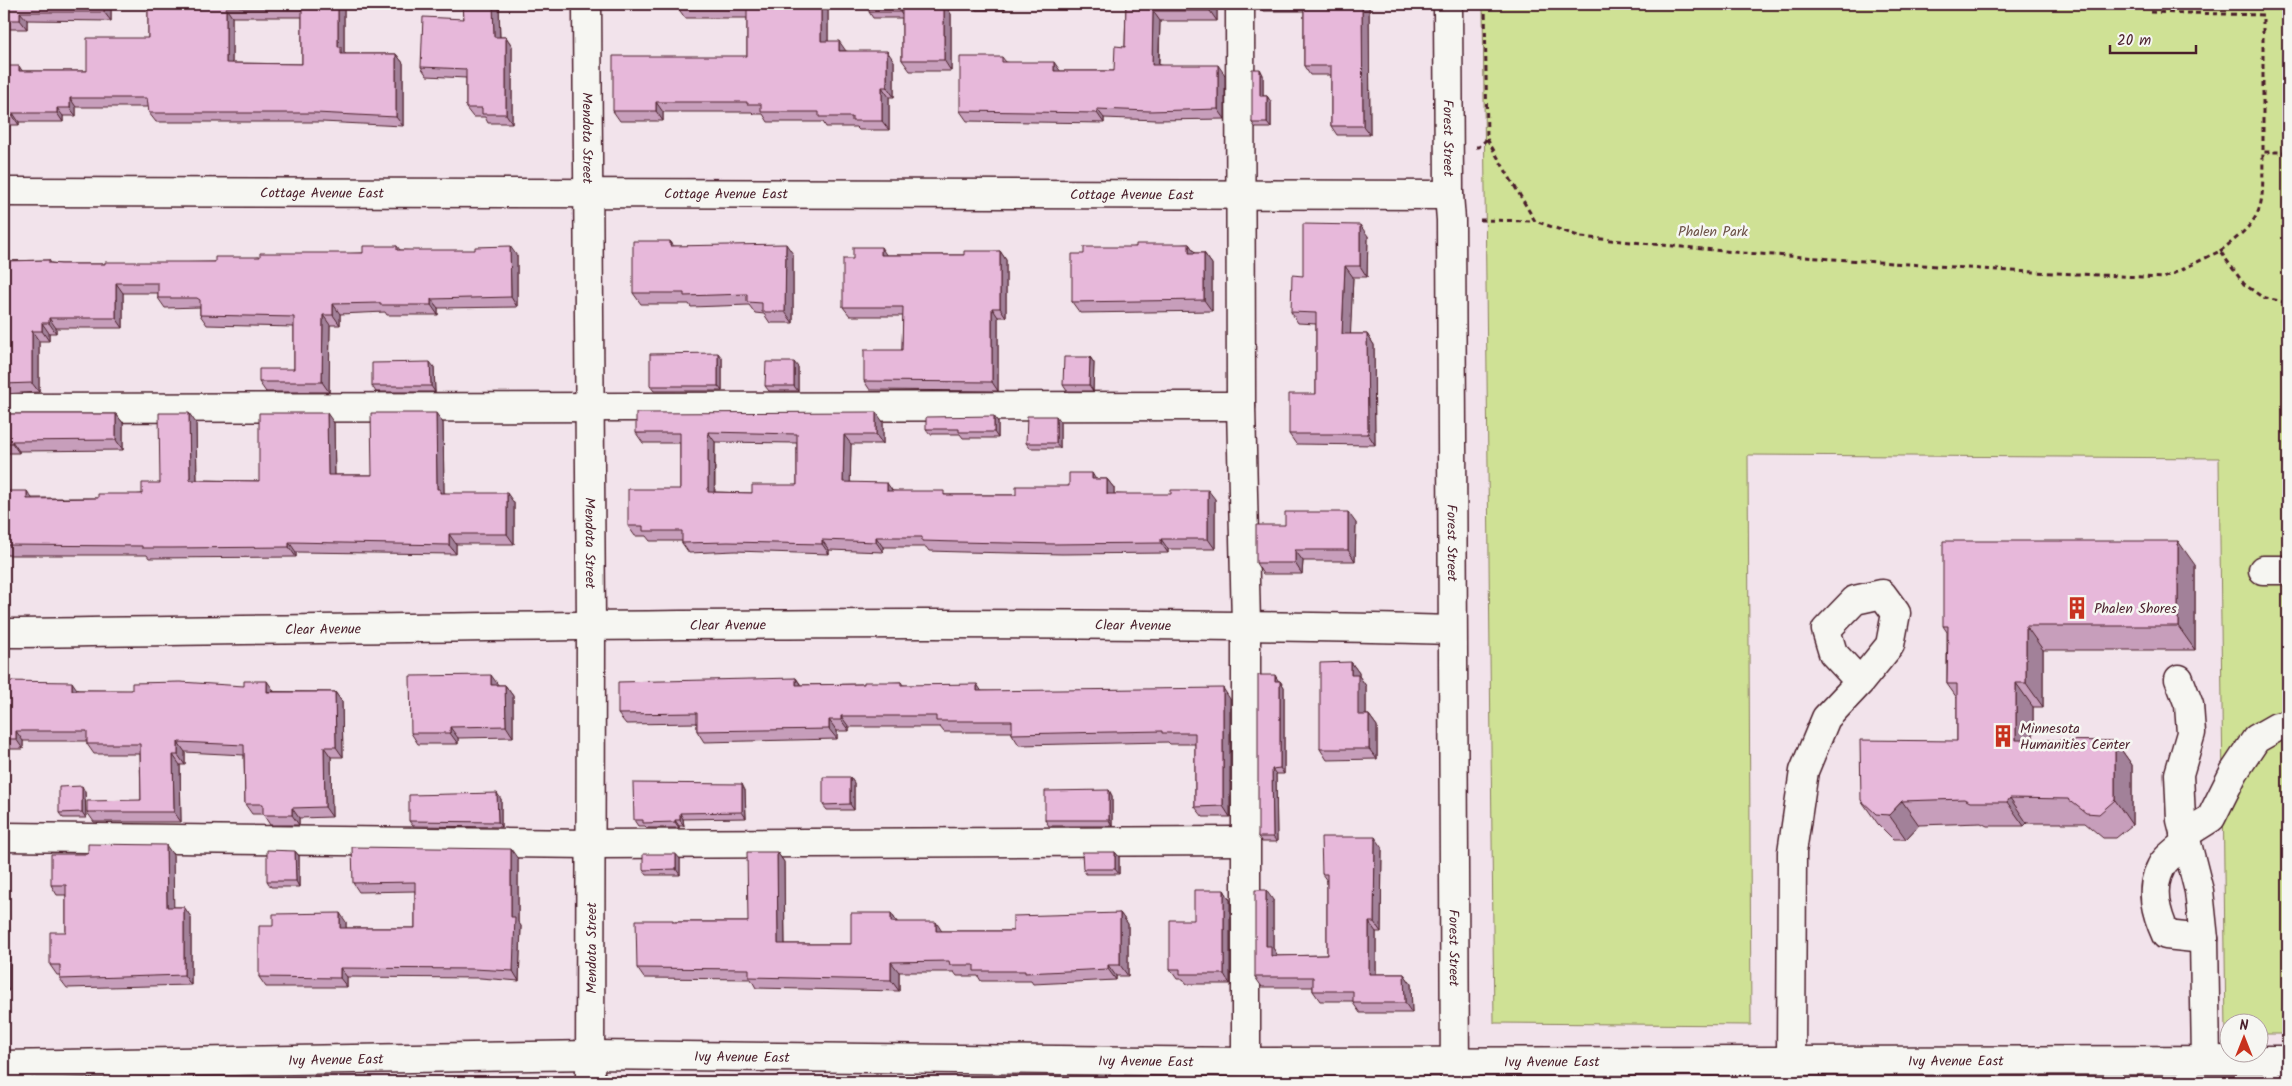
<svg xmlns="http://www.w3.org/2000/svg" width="2292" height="1086" font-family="Kalam,sans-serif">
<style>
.green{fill:#cfe195;stroke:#8c8060}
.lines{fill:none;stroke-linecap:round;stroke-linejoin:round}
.minor-casing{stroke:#4a1f2b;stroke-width:31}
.path{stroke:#4a1f2b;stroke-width:3;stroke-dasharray:5 4;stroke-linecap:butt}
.minor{stroke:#f6f6f2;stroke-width:28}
.wall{fill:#c79ebb;stroke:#4a1f2b;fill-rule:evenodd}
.shaded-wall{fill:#a28199;stroke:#4a1f2b}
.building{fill:#e7b8da;stroke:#4a1f2b;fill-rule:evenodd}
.labels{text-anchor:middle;stroke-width:5;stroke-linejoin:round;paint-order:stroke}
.street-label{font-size:14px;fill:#4a1f2b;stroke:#f6f6f2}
.park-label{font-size:14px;fill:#6b5046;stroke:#f6f6f2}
.poi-label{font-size:14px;fill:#4a1f2b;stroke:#f6f6f2;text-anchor:start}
</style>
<rect width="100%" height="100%" fill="#f2e3eb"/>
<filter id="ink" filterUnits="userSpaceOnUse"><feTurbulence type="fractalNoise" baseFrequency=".02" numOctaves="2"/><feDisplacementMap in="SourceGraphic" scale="10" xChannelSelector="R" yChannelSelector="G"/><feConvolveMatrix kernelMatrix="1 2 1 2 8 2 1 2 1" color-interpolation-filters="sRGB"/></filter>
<g filter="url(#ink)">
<path class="green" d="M1483,4h805v1030h-28v-10h-30l-1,10h-3l-7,-576 -471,-3 3,570 -257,-2z"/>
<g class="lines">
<defs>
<g id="minor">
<path id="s1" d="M587,4l4,622 -1,456"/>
<path d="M1240,4l1,402 5,218v438"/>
<path id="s2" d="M1448,4l1,191 2,25 4,862"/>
<path id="s3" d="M4,192l1445,3"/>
<path d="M4,408l1237,-2"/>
<path d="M2263,570h25"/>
<path id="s4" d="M4,633c482,-6 965,-15 1448,-3"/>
<path d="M2179,679l10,26 2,28 -12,41 2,46 18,71 5,48 2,121"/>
<path d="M2184,835l27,-17 23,-46 22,-33 21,-12 11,-2"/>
<path d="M4,837l587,7 654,-3"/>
<path d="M2186,842c-7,7 -21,16 -25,25 -12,22 -5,46 5,68l38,4"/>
<path d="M1791,1061l1,-209 12,-81 22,-53 34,-36 30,-37 6,-32 -14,-19 -27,6 -29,30 7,23 27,29"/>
<path id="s5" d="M4,1065l587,-10 655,7 1042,-2"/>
</g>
</defs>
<use href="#minor" class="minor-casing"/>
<path class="path" d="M1485,4l2,135 48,82 46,16 163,16 268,18 152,7 56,-27 24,33 18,13 26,6
M2149,4v8l114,3v137
M1476,147h3l8,-8
M1480,220l54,1
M2220,251c48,-36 42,-43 43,-99h25"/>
<use href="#minor" class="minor"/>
</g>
<path class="wall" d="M4,4h107v17l-84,-1v9h-23z
M148,4h278v4h-82v44l2,2h50l7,9v63l-81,-4h-166l-7,-9 -1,-6h-72v9h-13v6h-44v3h-15v-59l19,5h64l61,-33zM232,17h70v47l-70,-1z
M463,4h36l1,33h6l6,9v77h-24l-3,-6h-12l-7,-9v-30l-39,-2 -6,-9 43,-48z
M828,4v37l18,10 48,10v36h-5v33h-30l-3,-3h-30l-3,-5h-55l-5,-8h-9l-2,-2h-89v9h-43l-7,-10 134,-55v-38h-62l-7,-10z
M944,4l7,10v57h-41l-8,-11v-42h-29l-4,-6z
M972,4h33v6h-29z
M1126,4h91v17h-57l-1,44 66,10v44l-68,1 -53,-2v5l-137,-2 -7,-10 42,-54 4,5 54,9h54l11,-24z
M1258,4h111l1,131h-33l-6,-9v-51h-21l-6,-9v-55h-41z
M1260,69l3,6v21h4l4,6v26h-15l-4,-5z
M1368,236l-1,41h-14l-3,57h17l7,11 1,100 -79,-1 -7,-10 27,-40v-70l-18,-1 -7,-11 12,-36z
M670,241l4,5 119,8v69h-23l-6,-9 -9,-1 -6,-8 -58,2 -2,-3h-48l-8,-11z
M1189,244l6,9h9l8,11v47l-132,2 -8,-11 12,-48 52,-7z
M397,246l3,4 117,6v51l-79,1v7h-51l-2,-3 -45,2v11h-10l-1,67h-63l-7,-10 35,-13v-42l-87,-2 -7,-10v-8l-35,1 -7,-10v-5h-35v35h-67v5h-7v8h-10v51l-35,2v-133l45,-1 2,3 10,1h44l110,-2 45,-5 103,-4z
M1000,251l6,9v57h-8v74l-128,-1 -6,-9 38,-31 1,-34h-53l-7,-9 10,-48 33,-4h78z
M1090,357l4,6 -1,28h-26l-4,-6z
M722,358v33h-68l-4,-5z
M434,367l1,25h-59l-4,-6z
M798,367v24h-29l-4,-5z
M4,414h112l7,9v27l-104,1v2h-15z
M883,422v22h-32l-1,38 43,9 54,4h69l53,-9 27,-7h11l7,9v6l101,5v50h-47v4l-106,1 -98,-2 -35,-1 -3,-4h-43v5l-54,-2v4l-94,-3 -46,2 -7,-10v-2h-32l-4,-5h-11l-7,-10 52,-37v-46h-37l-7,-10zM715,442l82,1v42l-45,8 -37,-1z
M998,422v16h-35l-3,-4h-30l-4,-5z
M1060,422v26h-30l-4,-5z
M196,423l1,57 62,1 75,-58 1,52h37l71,-52 1,70 70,10v41h-58v10l-160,-2v5l-147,1 -2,-3h-143v-64l28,7h66l44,-4 18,-11z
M1356,523l-1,38h-52l-1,13h-39l-7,-11 29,-38z
M2195,565v85h-152v57h-10v33l82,1 17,24v60l-16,13h-13l-18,-15h-58l-3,3h-37l-6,-3 -62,2 -13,14h-13l-15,-15 -17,-24 96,-59v-43l-10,-14v-52l-4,-6z
M1351,662l8,11v3l7,10v29h3l8,11v33l-50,1 -7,-11z
M796,678l5,7 63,-1 37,-2 2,3 78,6 249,8v118h-27l-8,-10v-63h-25l-2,-2 -149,3 -7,-11v-2h-68l-4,-5h-91v4h-12v8l-133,3 -7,-11v-8l-71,1 -8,-10z
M1278,680v1h2l4,6v87h-8l1,68h-15l-4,-5z
M4,681l73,9 258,2 7,10 1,55h-12l1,60 -33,1v7h-29l-7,-11h-11l-7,-10 -1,-49 -59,-3v13h-5l1,57h-87l-7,-10 54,-12 -1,-46h-46l-7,-10v-3h-64v8h-15v72l-4,1z
M498,685h7l8,11v41l-55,1v6h-40l-7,-11z
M850,777l4,6v27h-27l-4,-5z
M745,790l1,28 -63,1 1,7h-5v2h-32l-2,-2h-7l-4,-6z
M1109,790l3,6v30h-63l-4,-6z
M85,792l1,26h-23l-4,-5z
M501,799v28l-88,-1 -4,-5z
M1382,847l-1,85h-5v42h28l7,10 1,29h-52l-7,-10v-2h-33l-7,-10v-4h-51l-7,-10 18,-77v48l5,8 49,-1v-74l-5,-7z
M295,851l4,5v31h-28l-4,-6z
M777,852l7,10 1,82h66l40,-31 6,9 45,9h71l107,-18 8,11v52h-12v4l-83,4 -2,-3h-50l-3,-5h-21l-3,-4h-55v19l-143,-3 -5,-9 -107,-1 -7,-10 38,-46h73z
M1115,852l4,5v17h-33l-3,-5z
M173,855v52h11l7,10v68l-124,3 -7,-9v-4h-3l-7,-10 16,-33v-37h-9l-6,-10z
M518,859v63l3,4 -2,55 -39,-3 -133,-1v10h-81l-7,-10 14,-51 73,-4v6h69v-37l-56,1 -6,-9z
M680,859v16h-33l-4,-5z
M1224,890l6,10v84h-43l-4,-5h-6l-7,-10 24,-49z
M4,925l5,7v59h-5z"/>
<path class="shaded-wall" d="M104,4h7v17l-7,-9z
M338,4h3l3,4v44l3,4 -6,-2 -3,-7z
M493,4h6l1,42 -6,-9z
M821,4h7v47l-7,-10z
M900,4h4v14l-4,-6z
M944,4l7,10v57l-7,-11z
M1001,4h4v6z
M1210,4h7v17l-7,-10z
M1362,4h7l1,131 -7,-9z
M226,8l6,9v55l-6,-9z
M1153,11l7,10 -2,54 -6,-10z
M20,12l7,8v9l-7,-9z
M506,37l6,9v77l-6,-9z
M839,41l7,10h-7z
M887,51l7,10v36l-7,-10z
M396,54l7,9v63l-7,-9z
M1054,62l7,10 -7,-1z
M1218,65l7,10v44l-7,-10z
M19,66l6,9 -6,-4z
M1260,69l3,6v27l-3,-6z
M882,87l7,10v33l-7,-9z
M1267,96l4,6v26l-4,-5z
M70,98l6,9v9l-6,-8z
M656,102l7,10v9l-7,-10z
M57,108l6,8v6l-6,-9z
M1097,109l7,9v5l-7,-10z
M13,113l6,9v3l-6,-9z
M1360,225l8,11 -1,41 -7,-11z
M670,241l7,11 -7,-6z
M786,244l7,10v69l-8,-11z
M1189,244l8,11 -8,-2z
M510,246l7,10v51l-6,-10z
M881,247l6,9 -6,-1z
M1000,251l6,9v57l-6,-9z
M1204,253l8,11v47l-8,-11z
M1345,266l8,11 -3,68 -8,-11z
M116,283l7,10v35l-7,-10z
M431,299l7,9v7l-7,-10z
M333,304l7,10v11l-7,-10z
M992,308l6,9v74l-6,-9z
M323,315l7,10 -1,67 -7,-10z
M49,318l7,10v5l-7,-10z
M42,323l7,10v8l-7,-10z
M32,331l7,10v51l-7,-9z
M1367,334l7,11 1,100 -7,-11z
M718,353l4,5v33l-4,-5z
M1090,357l4,6 -1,28 -4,-6z
M430,362l4,5 1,25 -4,-6z
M794,362l4,5v24l-4,-5z
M876,412l7,10v22l-7,-9z
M189,413l7,10 1,67 -7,-10z
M327,413l7,10 1,62 -7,-10z
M436,413l7,10 1,71 3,5 -10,-10z
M116,414l7,9v27l-7,-10z
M994,416l4,6v16l-4,-6z
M1056,416l4,6v26l-4,-5z
M708,432l7,10 -1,60 -6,-10z
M844,435l7,9 -1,48 -7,-10z
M12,441l7,10v2l-7,-10z
M1092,473l6,10 -6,-4z
M1107,479l7,9v16l-7,-10z
M887,483l7,10 -7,-2z
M1208,490l7,9v50l-7,-10z
M27,491l7,10 -7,-2z
M507,493l7,10v41l-7,-10z
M1348,512l8,11 -1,38 -7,-11z
M449,534l7,10v10l-7,-9z
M876,537l7,10v5l-7,-10z
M1161,539l7,10v4l-7,-10z
M822,540l7,10v4l-7,-10z
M2178,541l17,24v85l-17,-24z
M289,542l7,10v5l-7,-10z
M1295,550l8,11 -1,13 -7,-11z
M2026,626l17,24v57l-17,-24z
M1351,662l8,11v3l7,10v40l-8,-11 -7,-40z
M491,675l8,11 -8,-1z
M1275,675l3,5 1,7 -4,-6z
M796,678l7,11 -7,-4z
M267,681l7,10 -7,1z
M1280,681l4,6v87l-4,-6z
M72,682l7,10 -7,-2z
M2016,683l17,24v57l-17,-24z
M977,684l7,11 -7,-4z
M505,685l8,11v41l-7,-11z
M1223,688l7,11v118l-7,-11z
M335,692l7,10 1,55 -7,-10z
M1369,715l8,11v33l-8,-10z
M841,716l8,11v4l-8,-11z
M829,720l8,11v8l-8,-10z
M450,727l8,11v6l-8,-11z
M16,731l7,10v8l-7,-10z
M2115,741l17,24v60l-17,-25z
M178,742l7,10v13l-7,-10z
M4,743l4,6v72l-4,-6z
M324,747l7,10 1,60 -7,-10z
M173,755l7,10 1,57 -7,-10z
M1272,769l4,5 1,68 -4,-5z
M850,777l4,6v27l-4,-6z
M742,784l3,6 1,28 -4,-6z
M82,786l3,6 1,26 -4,-6z
M1109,790l3,6v30l-3,-6z
M497,793l4,6v28l-3,-5z
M2010,798l17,25 -3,3 -17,-24z
M1902,801l17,24 -13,14 -17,-24z
M292,808l7,10v7l-7,-10z
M680,813l3,6 1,7 -4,-6z
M675,820l4,6v2l-4,-6z
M1375,837l7,10 -1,85 -7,-10z
M166,845l7,10 1,62 -7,-10z
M511,849l7,10v63l3,4 -2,55 -6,-10 -2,-54z
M295,851l4,5v31l-3,-6z
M777,852l7,10 1,93 -7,-11z
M1115,852l4,5v17l-4,-5z
M676,854l4,5v16l-4,-6z
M1224,890l6,10v84l-6,-10z
M1266,890l7,10v48l5,8h-7l-5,-10z
M184,907l7,10v68l-7,-10z
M340,913l6,9v15l-6,-9z
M891,913l7,11 -7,-2z
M1120,913l8,11v52l-8,-11z
M936,922l7,11 -7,-2z
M1369,922l7,10v52l-7,-10z
M4,925l5,7v59l-5,-8z
M891,962l8,10v19l-8,-11z
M1108,965l8,11v4l-8,-11z
M340,968l7,9v10l-7,-9z
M1404,974l7,10 1,29 -7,-10z"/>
<path class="building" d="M4,4h100v8h-84v8h-16z
M148,4h190v43h3v7h55v63l-80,-4h-167l-2,-15h-77v10h-13v5h-44v3h-9v-50h15v5h68v-33h61zM226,8h76v56l-76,-1z
M463,4h30l1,33h12v77h-24v-6h-16v-39l-45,-2 2,-50 41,2z
M678,4h143v37h18v10h48v36h-5v34h-30v-4h-33v-5h-58v-8h-14v-2h-91v9h-43v-55h134v-48h-69z
M869,4h31v8h-31z
M902,4h42v56h-42z
M1126,4h84v7h-57l-1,54h66v44l-68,2 -53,-2v4l-137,-2v-54h42v5h52v9h60l1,-25 10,1z
M1304,4h58l1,122h-32v-60h-27z
M1252,69h8v27h7v27h-15z
M1303,224l57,1v41h-15l-3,68h25l1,100h-79v-40h27v-81l-25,-1 1,-37 11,1z
M633,241h37v5l116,-2 -1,68h-23v-9l-15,-1v-8l-63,2v-3h-51z
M1136,244h53v9h15v47l-132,2v-48h12v-7h52z
M363,246h34v4h78v-3l35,-1 1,51 -80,2v6h-51v-2l-47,1v11h-10l-1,67h-63v-13h35v-52l-94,-2v-15l-3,-2h-39v-15h-42v35h-67v5h-7v8h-10v52l-28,1v-123l45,-1v3l12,1h44v-2h110v-5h45v-4h103z
M853,247h28v8h83v-4h36v57h-8v74l-128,-1v-31h38l1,-43h-60v-48h10z
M718,353v33h-68v-32z
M1064,357h26l-1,28h-26z
M430,362l1,24h-59v-23z
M766,362h28v24h-29z
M876,412v23h-32l-1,47 44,1v8h57v4h72v-9h53v-13h23v6h15v15h64v-4h37v49h-47v4l-106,1 -98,-2 -35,-1v-4h-46v5l-54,-2v4l-94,-2 -46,1v-12h-39v-5h-15v-37h52v-56h-44v-20zM708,432l89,2v51h-45v8l-44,-1z
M159,413h30l1,67 69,1v-68h68l1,62h44l-1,-62h65l1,76h3v4h67v41h-58v11l-160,-3v5l-118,1h-29v-2l-138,-1v-54h23v8l71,-1v-4h44v-11h18z
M4,414h112v26l-104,1v2h-8z
M994,416v16h-35v-3h-33v-12z
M1027,416h29v27h-30z
M1285,512h63v38h-53v13h-39v-38h29z
M1943,541h235v85h-152v57h-10v57l99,1v59l-16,14 -13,-1 -18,-14 -58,-1 -3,4h-37l-6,-3 -62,2 -13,14 -13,-1 -15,-14 -1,-60 97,1v-57h-10l1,-58h-5z
M1351,662v13h7v40h11v34h-49v-86z
M491,675v10h14l1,41 -56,1v6h-39l-1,-57z
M1258,675h17v6h5v87l-8,1 1,68h-15z
M796,678v7l68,-1v-2h37v3l76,-1v7l246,-3v118l-28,1v-74h-33v-2l-150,3v-13h-76v-5h-95v4h-12v9l-132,2v-18l-79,1v-32z
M4,681l68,1v8h60v-7l48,-1 64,4v-5h23v11h68l1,55h-12l1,60 -33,1v7h-29v-11h-18l-1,-59 -66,-3v13h-5l1,57h-87v-11l54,-1 -1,-56h-53v-13h-71v8h-12z
M823,777h27v27l-27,1z
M633,783l109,1v28l-62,1v7h-5v2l-32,1v-3h-9z
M82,786v26l-23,1v-26z
M1109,790v30h-64v-29z
M497,793l1,29 -89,-1v-26z
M1321,837h54l-1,85h-5v52h35l1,29h-52v-12h-40v-14h-58v-87h11v56h5v10l56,-1v-81h-5z
M88,844l78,1 1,62h17v68l-124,4v-14h-10v-33h16v-47h-15v-31h37z
M352,847l159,2v68h4l-2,54 -40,-2 -133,-1v10l-81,-1v-51h14v-12l67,-1v15h75v-46l-62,1z
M267,850l28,1 1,30h-29z
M747,852h30l1,92h73v-31h40v9h45v9h77v-15l107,-3v52h-12v4l-83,4v-2h-51v-6h-24l-1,-4 -58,1v18l-142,-3v-8l-112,-1 -1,-48h37v2h75z
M1082,852h33v17h-32z
M643,854h33v15l-33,1z
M1194,890h30v84h-44v-5h-10v-49h24z"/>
</g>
<defs>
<symbol id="building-bare" viewBox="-9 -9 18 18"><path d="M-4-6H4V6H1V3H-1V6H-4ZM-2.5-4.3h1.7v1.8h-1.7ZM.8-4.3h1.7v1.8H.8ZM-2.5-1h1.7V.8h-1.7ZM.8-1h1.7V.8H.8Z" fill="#c8321e" stroke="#f6f6f2" stroke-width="2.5" paint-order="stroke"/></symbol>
</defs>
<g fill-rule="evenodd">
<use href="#building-bare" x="2061" y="592" width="32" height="32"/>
<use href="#building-bare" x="1987" y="720" width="32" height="32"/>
</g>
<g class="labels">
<g class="street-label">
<text dy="5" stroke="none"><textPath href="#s1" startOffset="134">Mendota Street</textPath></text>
<text dy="5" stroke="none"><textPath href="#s2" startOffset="134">Forest Street</textPath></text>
<text dy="5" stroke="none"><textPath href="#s3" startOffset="318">Cottage Avenue East</textPath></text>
<text dy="5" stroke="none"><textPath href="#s3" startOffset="722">Cottage Avenue East</textPath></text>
<text dy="5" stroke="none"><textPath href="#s3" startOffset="1128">Cottage Avenue East</textPath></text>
<text dy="5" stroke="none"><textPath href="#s1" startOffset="539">Mendota Street</textPath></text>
<text dy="5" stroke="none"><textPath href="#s2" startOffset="539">Forest Street</textPath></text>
<text dy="5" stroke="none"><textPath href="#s4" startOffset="724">Clear Avenue</textPath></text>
<text dy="5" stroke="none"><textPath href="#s4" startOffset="1129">Clear Avenue</textPath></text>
<text dy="5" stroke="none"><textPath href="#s4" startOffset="319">Clear Avenue</textPath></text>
<text transform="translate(591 948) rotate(-90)" y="5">Mendota Street</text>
<text dy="5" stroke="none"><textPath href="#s2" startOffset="944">Forest Street</textPath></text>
<text dy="5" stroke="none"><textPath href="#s5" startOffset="738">Ivy Avenue East</textPath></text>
<text dy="5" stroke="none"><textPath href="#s5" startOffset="332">Ivy Avenue East</textPath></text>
<text dy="5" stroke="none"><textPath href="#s5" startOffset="1952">Ivy Avenue East</textPath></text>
<text dy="5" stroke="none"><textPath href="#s5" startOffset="1142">Ivy Avenue East</textPath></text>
<text dy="5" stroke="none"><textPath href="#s5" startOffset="1548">Ivy Avenue East</textPath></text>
</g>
<g class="park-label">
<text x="1713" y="236">Phalen Park</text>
</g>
<g class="poi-label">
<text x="2094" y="613">Phalen Shores</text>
<text x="2020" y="733">Minnesota<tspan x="2020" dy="16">Humanities Center</tspan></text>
</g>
</g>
<rect width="2292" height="1086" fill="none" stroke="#f6f6f2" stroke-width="20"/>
<rect x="10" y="10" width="2272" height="1066" fill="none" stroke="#4a1f2b" stroke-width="2" filter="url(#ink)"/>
<g transform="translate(2244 1038)"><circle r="24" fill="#f6f6f2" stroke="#b1a0a2"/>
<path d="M0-4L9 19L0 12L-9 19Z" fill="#c8321e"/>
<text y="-8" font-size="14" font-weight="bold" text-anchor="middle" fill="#4a1f2b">N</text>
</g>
<path d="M2110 45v8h86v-8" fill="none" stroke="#4a1f2b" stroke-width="2.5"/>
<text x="2117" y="45" font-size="15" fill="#4a1f2b" stroke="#f6f6f2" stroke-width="4" paint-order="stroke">20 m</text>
</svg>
